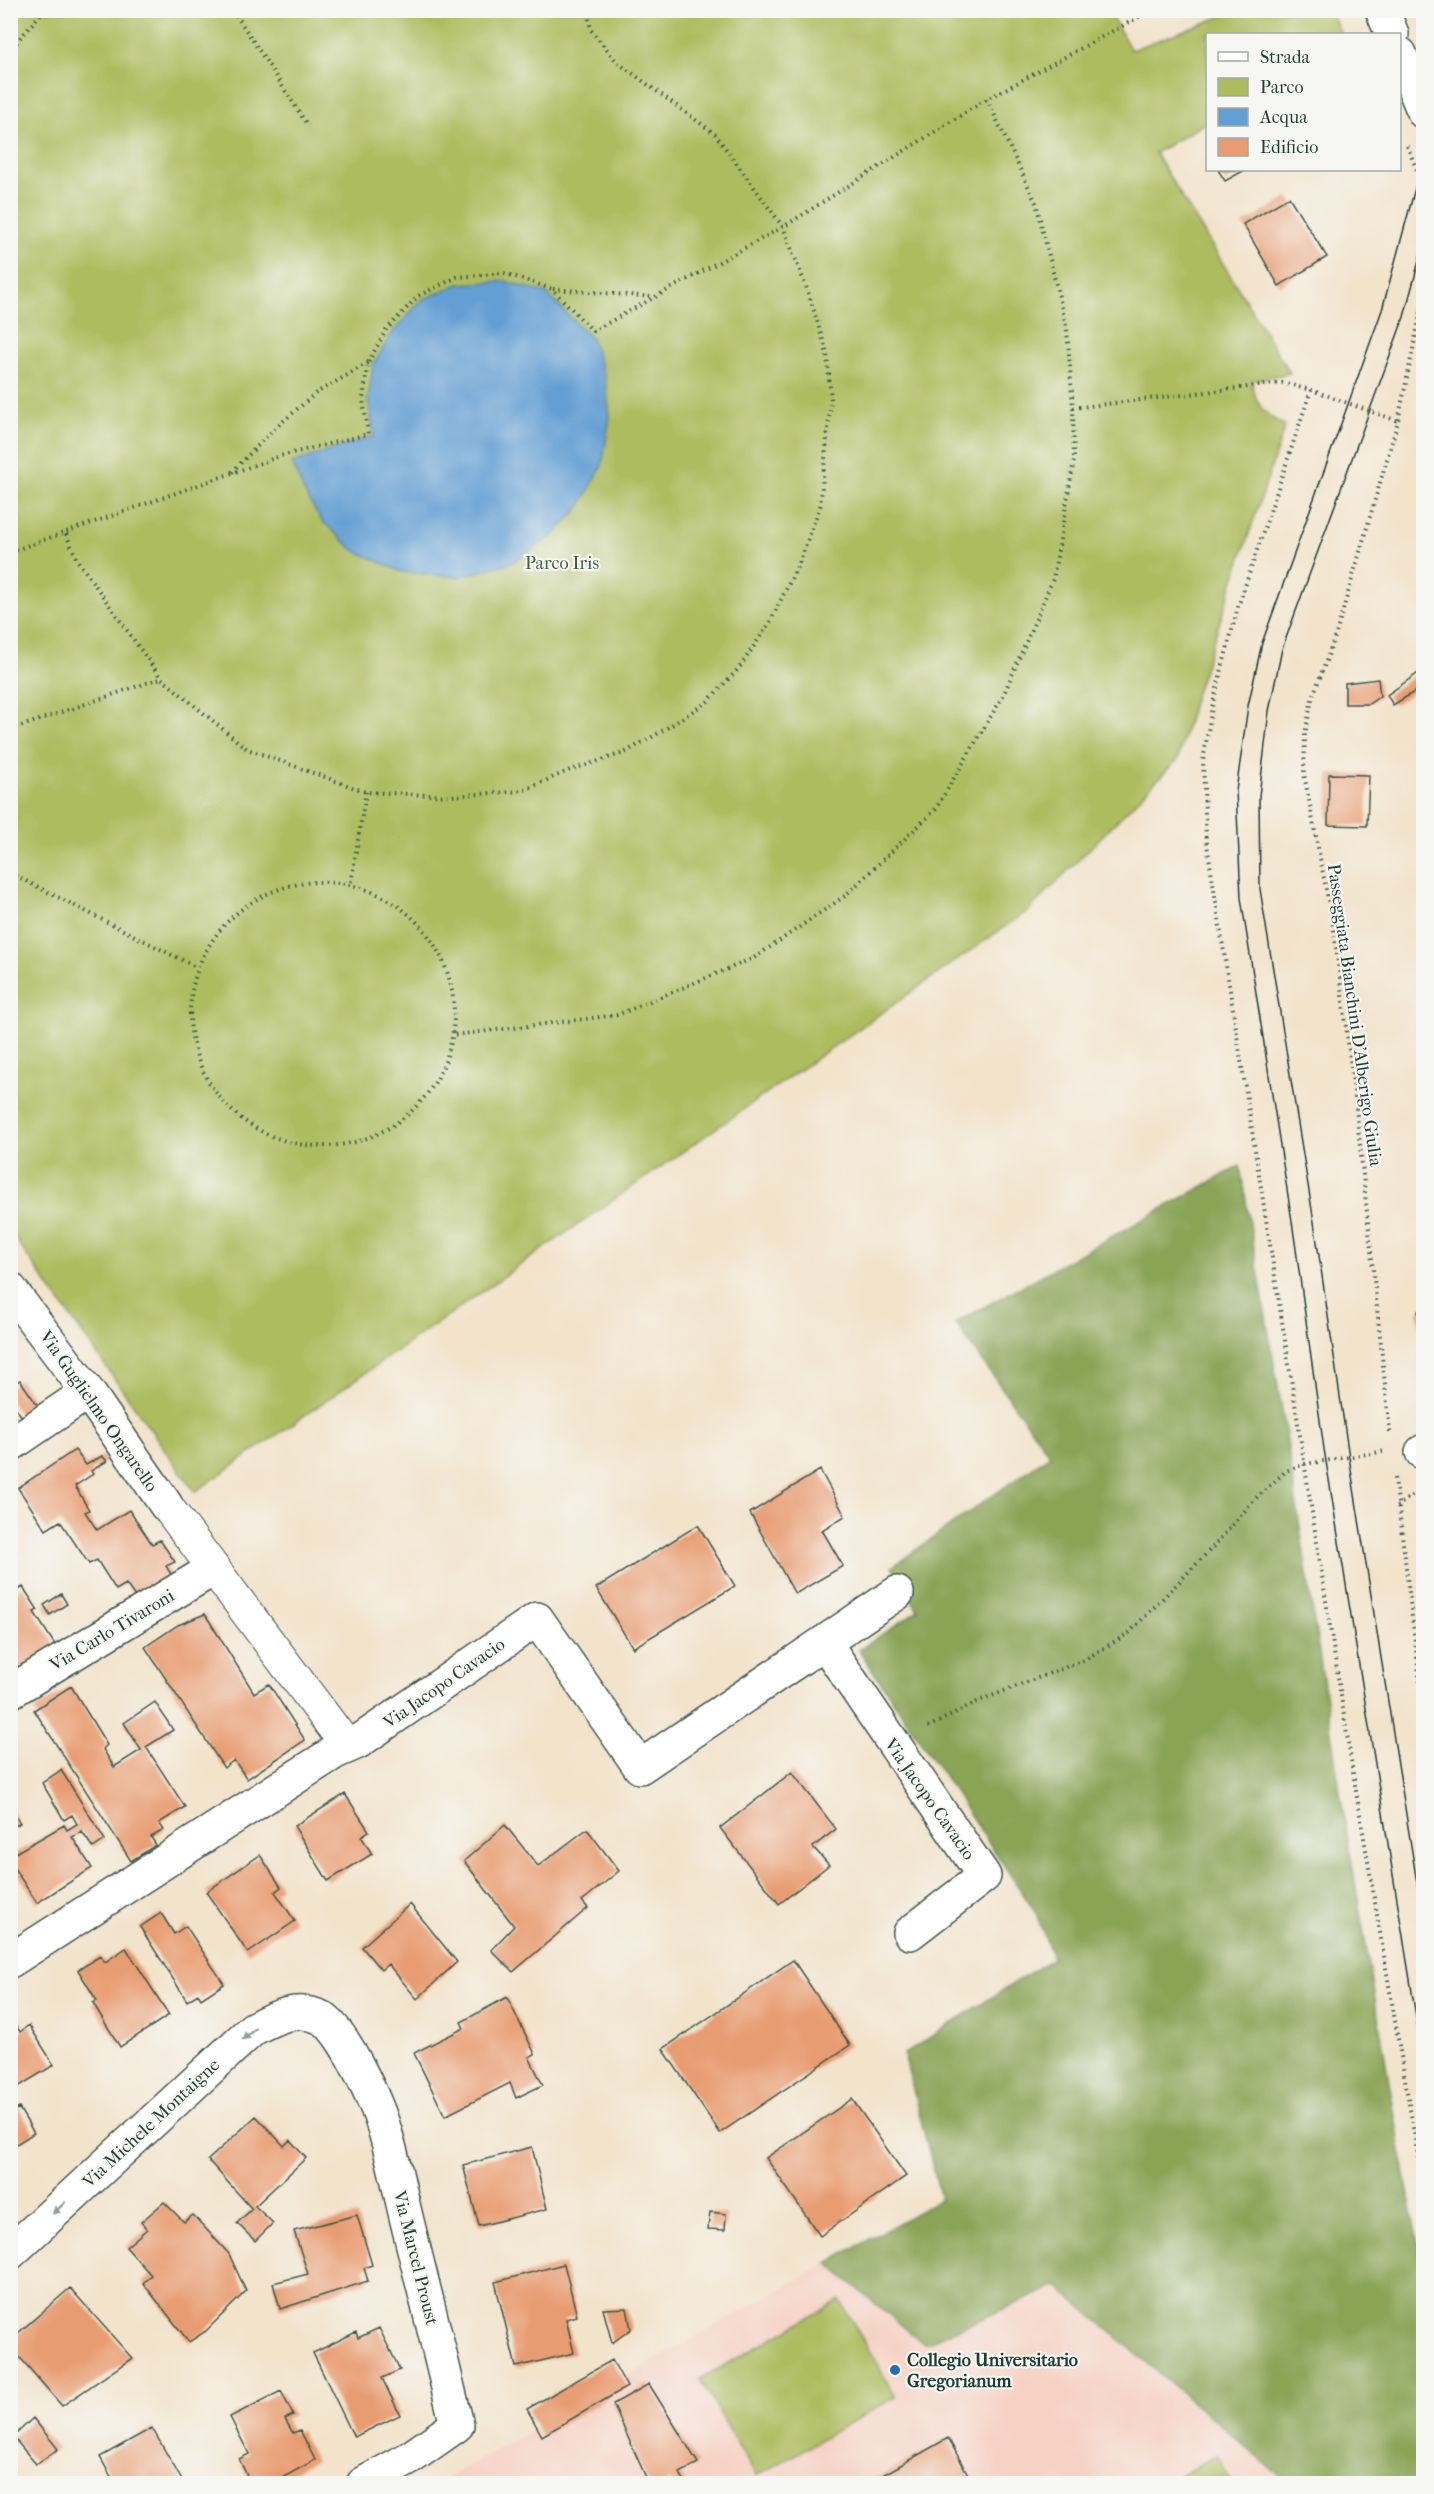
<svg xmlns="http://www.w3.org/2000/svg" width="1434" height="2494" font-family="'IM FELL French Canon',serif">
<style>
.built{fill:#f6d2c4}
.green{fill:#adbc5f;stroke:#667c4a;stroke-width:1.5}
.forest{fill:#8aa456;stroke:#547045;stroke-width:1.5}
.water{fill:#639fd3;stroke:#416e84;stroke-width:1.5}
.building{fill:#e89c71}
.lines{fill:none;stroke-linecap:round;stroke-linejoin:round}
.pedestrian-casing{stroke:#3f564b;stroke-width:34}
.minor-casing{stroke:#3f564b;stroke-width:36}
.path{stroke:#3f564b;stroke-width:4;stroke-dasharray:1.5 4.5;stroke-linecap:butt}
.pedestrian{stroke:#fff;stroke-width:32}
.minor{stroke:#fff;stroke-width:33}
.tram{stroke:#1f3d34;stroke-width:1.5}
.oneway{fill:#8f9e9a}
.poi-dot{fill:#1f6fb2;stroke:#f6f6f2;stroke-width:2}
.labels{text-anchor:middle;stroke-width:4.5;stroke-linejoin:round;paint-order:stroke}
.park-label{font-size:18px;fill:#425d3f;stroke:#f6f6f2}
.street-label{font-size:18px;fill:#1f3d34;stroke:#f6f6f2}
.poi-label{font-size:18px;font-weight:bold;fill:#1f3d34;stroke:#f6f6f2;text-anchor:start}
</style>
<rect width="100%" height="100%" fill="#f6f6f2"/>
<filter id="ink" filterUnits="userSpaceOnUse"><feTurbulence type="fractalNoise" baseFrequency=".0167" numOctaves="2"/><feDisplacementMap in="SourceGraphic" scale="12" xChannelSelector="R" yChannelSelector="G"/><feConvolveMatrix kernelMatrix="1 2 1 2 8 2 1 2 1" color-interpolation-filters="sRGB"/></filter>
<filter id="wash" filterUnits="userSpaceOnUse"><feTurbulence type="fractalNoise" baseFrequency=".008" numOctaves="4" result="noise"/><feDisplacementMap in="SourceGraphic" scale="24" xChannelSelector="R" yChannelSelector="G"/><feGaussianBlur stdDeviation="1.35" result="paint"/><feColorMatrix in="noise" values="0 0 0 0 0 0 0 0 0 0 0 0 0 0 0 0 0 1.4 0 .05"/><feComposite in="paint" operator="in"/></filter>
<g filter="url(#wash)">
<rect width="100%" height="100%" fill="#f2e3cb"/>
<path class="built" d="M825,2264l95,75 135,-58 132,119 99,83 -850,1z"/>
<path class="green" d="M915,10l6,11 19,-10 168,-1 23,40 105,-39 94,-1 11,24h-133l-1,88 -52,31 135,220 -39,8c6,26 11,32 34,45l-92,276 -15,57 -149,151 -834,582 -184,-259 -1,-1222z
M840,2300l56,97 -140,79 -56,-97z
M1217,2455l15,28h-65z"/>
<path class="forest" d="M1240,1166l45,262 57,377 64,376 17,89v213h-135l-231,-197 -133,58 -97,-81 114,-64 -37,-145 149,-96 -17,-45 -177,-263 59,-40 -26,-43 158,-112 -95,-132z"/>
<path class="water" d="M505,281l41,12 45,45 14,39 5,40 -8,49 -22,41 -27,29 -40,26 -54,15 -57,-5 -48,-22 -33,-30 -18,-30 -11,-27 82,-27 -6,-36 5,-35 20,-33 28,-32 38,-16z"/>
<g id="blocks">
<path class="building" d="M1218,170h27l-20,11z
M1289,197l38,60 -48,29 -36,-62z
M1424,669v17l-31,19 -6,-10z
M1378,679l2,17 -11,8h-24v-21z
M1329,774l40,1 -2,51 -39,-1z
M1418,1311h6v32h-2z
M20,1380l18,26 -16,11 -12,-16v-14z
M75,1450l11,15 16,-9 5,5 -16,10 2,3 -18,12 14,24 -4,2 12,18 32,-20 23,34 8,-4 15,22 -9,4 10,16 -36,22 -14,-20 -10,6 -19,-30 -8,4 -29,-43 -14,9 -28,-42z
M820,1470l25,46 -23,14 21,36 -48,28 -45,-81z
M698,1525l37,61 -102,62 -37,-60z
M23,1587l15,23 -4,2 23,36 -47,30v-83z
M61,1594l6,10 -17,11 -6,-10z
M205,1614l49,79 15,-9 36,56 -58,39 -13,-19 -10,8 -79,-121 33,-22z
M71,1686l36,59 -4,4 11,18 27,-17 -17,-27 31,-21 18,28 -27,17 39,60 -26,16 5,7 -13,7 5,8 -25,16 -97,-151z
M61,1770l44,70 -12,8 -11,-16 -10,5 20,31 -55,35 -27,-41v-6l54,-31 3,5 10,-6 -5,-9 -8,5 -22,-37z
M792,1772l44,57 -23,18 16,18 -50,39 -59,-76z
M345,1794l24,37 -8,5 11,18 -44,27 -34,-55z
M10,1808l10,15 -10,6z
M505,1825l33,41 49,-37 32,42 -37,30 6,7 -75,64 -22,-22 23,-24 -50,-65z
M260,1855l21,32 -6,5 20,29 -47,32 -42,-61z
M410,1904l47,58 -40,37 -29,-35 -7,6 -19,-23z
M161,1913l13,21 12,-8 38,58 -23,15 -3,-5 -11,7 -47,-74z
M126,1948l43,67 -49,32 -27,-44 4,-2 -19,-31 22,-14 5,6z
M793,1960l57,85 -130,88 -57,-84z
M507,1997l28,57 -6,3 14,28 -27,13 -6,-15 -65,33 -31,-63 50,-25 -3,-6z
M10,2016l10,16 9,-7 25,40 -44,27z
M852,2099l54,77 -86,60 -54,-78z
M19,2108l15,25 -19,12 -5,-7v-25z
M256,2116l28,30 6,-6 16,18 -51,48 18,17 -18,18 -18,-18 15,-14 -44,-49z
M532,2147l15,62 -68,17 -16,-61z
M164,2202l20,20 9,-7 36,39 17,37 -40,40 -17,11 -46,-59 8,-8 -25,-28 21,-18 -6,-7z
M710,2212l16,2 -1,16 -17,-1z
M357,2215l15,50 -8,3 4,13 -88,28 -7,-26 35,-9 -14,-43z
M564,2264l13,52 -11,3 8,34 -58,14 -21,-85z
M70,2288l62,70 -70,48 -52,-60v-6z
M627,2308l4,21 -19,14 -9,-34z
M379,2328l21,42 -18,8 18,37 -46,22 -41,-84 43,-21 2,6z
M612,2360l15,27 -85,49 -15,-27z
M649,2384l49,79 -18,10 6,11h-15l-2,-4 -7,4h-13l-36,-80z
M281,2391l12,24 -8,4 8,14 7,-3 15,30 -44,24h-20l-12,-25 10,-5 -19,-37z
M33,2418l25,31 -22,15 -23,-27z
M152,2428l32,56h-69l-15,-27z
M948,2438l23,42 -6,4h-98z"/>
</g>
</g>
<g filter="url(#ink)">
<use href="#blocks" fill-opacity="0" stroke="#3f564b" stroke-width="1.5"/>
<g class="lines">
<defs>
<path id="pedestrian" d="M166,1505l181,241"/>
<path id="minor" d="M1382,10l10,24
M1400,54l24,58
M10,1289l78,103 78,113
M10,1445l78,-53
M1422,1452l2,-1
M825,1643l159,233 -74,57
M10,1692l203,-123
M10,1961l325,-209 23,-10 179,-123 103,148 257,-174
M10,2253l243,-224c22,-12 44,-23 69,-11 22,12 55,86 62,110 10,32 16,65 24,97 17,67 33,133 49,200l-47,33 -47,26"/>
</defs>
<use href="#pedestrian" class="pedestrian-casing"/>
<use href="#minor" class="minor-casing"/>
<path class="path" d="M233,10l75,116
M10,53l10,-15 24,-28
M1407,146l17,41
M553,289l100,8
M1311,390l-73,217 -26,100 -9,54 3,77 148,941 70,413
M1073,408l209,-25 29,7 87,31
M232,472l41,-42 43,-37 52,-30
M66,534l11,26 84,118 86,71 119,43 84,4 72,-5 48,-21 54,-17 40,-23 44,-29 32,-34 30,-45 30,-61 20,-55 11,-106 -4,-47 -19,-61 -25,-65 -68,-93 -98,-72 -26,-32 -4,-20
M10,552l270,-96 88,-22 -5,-35 5,-36 18,-33 32,-34 39,-19 47,-4 48,16 41,42 190,-104 204,-128 165,-89
M10,730l151,-52
M10,873l186,94
M190 1014a132 132 0 1 1 264 0a132 132 0 1 1-264 0Z
M351,882l15,-90
M455,1035l162,-20 137,-57 91,-62 90,-86 68,-114 50,-117 21,-118 -1,-53 -6,-79 -31,-126 -49,-104
M1390,1432l-35,-334 -21,-167 -30,-157 1,-40 7,-35 24,-65 62,-213 26,-125
M1395,1478l29,237
M1397,1507l21,-17
M928,1727l53,-27 103,-40 45,-27 85,-87 41,-47 31,-28 19,-7 81,-13"/>
<use href="#pedestrian" class="pedestrian"/>
<use href="#minor" class="minor"/>
<path class="tram" d="M1424,155l-42,155 -120,333 -14,63 -12,85 5,107 51,323 32,228 100,617
M1424,242l-20,75 -122,332 -13,62 -10,85 1,93 54,333 35,235 75,470"/>
</g>
<defs><path id="oneway-solid" d="M-6-.8H1V-3.2L6.5 0L1 3.2V.8H-6Z" transform="scale(1.5)"/></defs>
<g class="oneway">
<use href="#oneway-solid" transform="translate(249 2034) rotate(140)"/>
<use href="#oneway-solid" transform="translate(59 2208) rotate(137)"/>
</g>
</g>
<circle class="poi-dot" cx="895" cy="2370" r="6"/>
<g class="labels">
<g class="park-label">
<text x="562" y="569">Parco Iris</text>
</g>
<g class="street-label">
<text transform="translate(1355 1015) rotate(82)" y="6">Passeggiata Bianchini D’Alberigo Giulia</text>
<text transform="translate(99 1411) rotate(55)" y="6">Via Guglielmo Ongarello</text>
<text transform="translate(112 1630) rotate(-31)" y="6">Via Carlo Tivaroni</text>
<text transform="translate(444 1683) rotate(-35)" y="6">Via Jacopo Cavacio</text>
<text transform="translate(930 1799) rotate(55)" y="6">Via Jacopo Cavacio</text>
<text transform="translate(151 2123) rotate(-43)" y="6">Via Michele Montaigne</text>
<text transform="translate(416 2258) rotate(76)" y="6">Via Marcel Proust</text>
</g>
<g class="poi-label">
<text x="907" y="2366">Collegio Universitario<tspan x="907" dy="21">Gregorianum</tspan></text>
</g>
</g>
<rect width="1434" height="2494" fill="none" stroke="#f6f6f2" stroke-width="36"/>
<rect x="1206" y="33" width="195" height="138" fill="#f6f6f2" stroke="#a0aca6" stroke-width="1.5"/>
<rect x="1218" y="52" width="30" height="9" fill="#ffffff" stroke="#a0aca6" stroke-width="1.5"/>
<text x="1260" y="63" font-size="18" fill="#1f3d34">Strada</text>
<rect x="1218" y="78" width="30" height="18" fill="#adbc5f" stroke="#a0aca6" stroke-width="1.5"/>
<text x="1260" y="93" font-size="18" fill="#1f3d34">Parco</text>
<rect x="1218" y="108" width="30" height="18" fill="#639fd3" stroke="#a0aca6" stroke-width="1.5"/>
<text x="1260" y="123" font-size="18" fill="#1f3d34">Acqua</text>
<rect x="1218" y="138" width="30" height="18" fill="#e89c71" stroke="#a0aca6" stroke-width="1.5"/>
<text x="1260" y="153" font-size="18" fill="#1f3d34">Edificio</text>
</svg>
